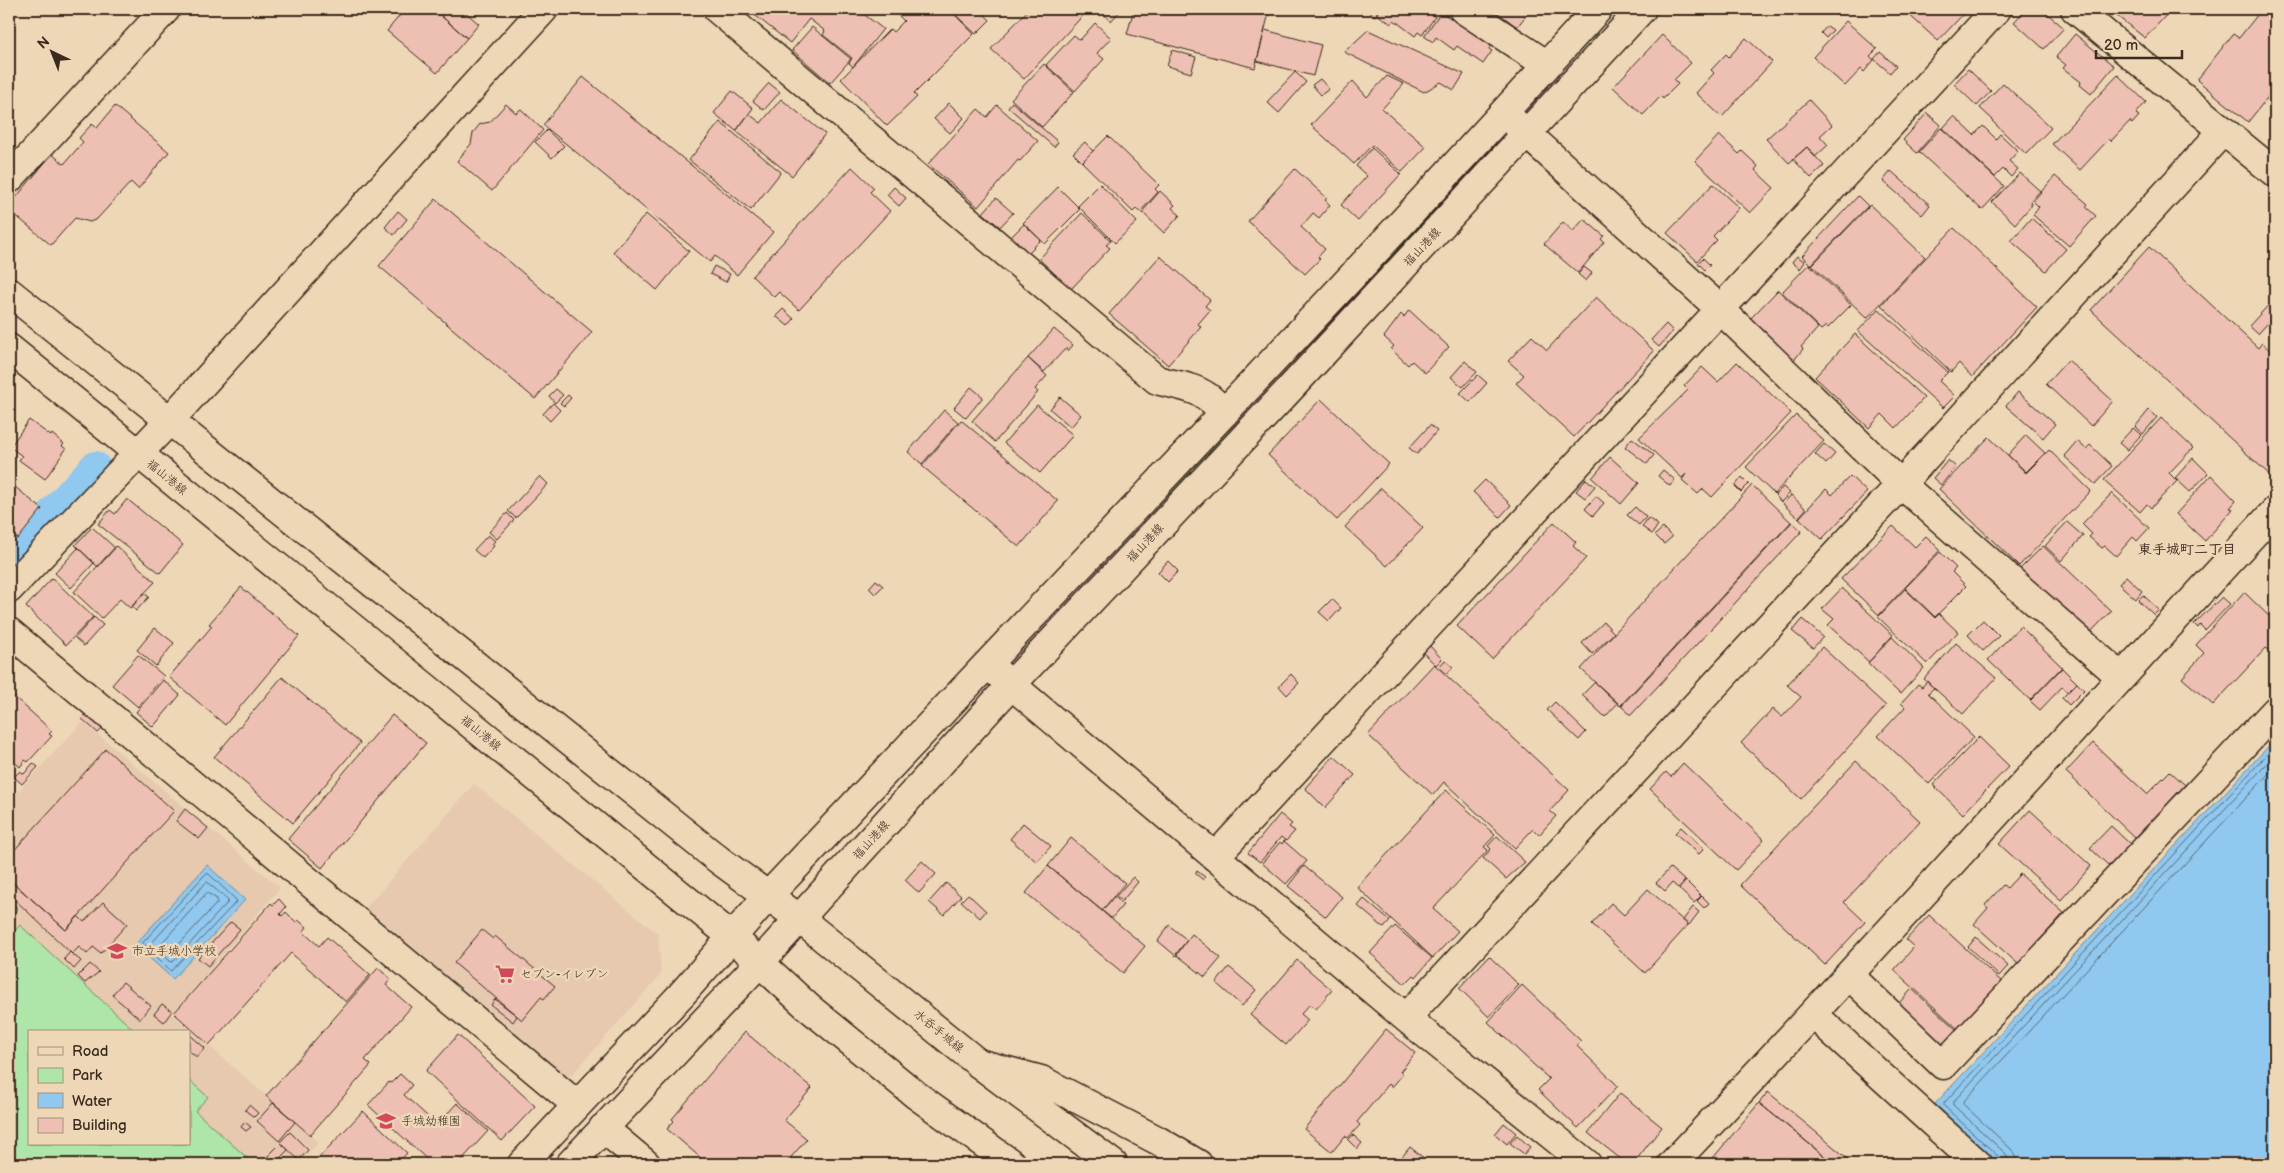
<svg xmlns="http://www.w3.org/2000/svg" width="2284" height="1173" font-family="'Balsamiq Sans','Klee One',sans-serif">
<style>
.built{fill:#e6c9af;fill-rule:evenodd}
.green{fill:#aee5a9;stroke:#748864}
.water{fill:#90c8ef;stroke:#6e899b}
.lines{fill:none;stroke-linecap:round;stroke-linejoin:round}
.shore{stroke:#5d6972;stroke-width:1}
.canal{stroke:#90c8ef;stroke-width:30}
.building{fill:#edc0b3;stroke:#3b2a1e}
.minor-casing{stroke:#3b2a1e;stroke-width:31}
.major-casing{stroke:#3b2a1e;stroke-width:31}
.minor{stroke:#edd7b6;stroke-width:28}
.major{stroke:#edd7b6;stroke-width:28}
.labels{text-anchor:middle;stroke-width:5;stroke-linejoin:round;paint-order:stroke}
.street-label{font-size:12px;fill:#3b2a1e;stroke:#edd7b6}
.poi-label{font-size:12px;fill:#3b2a1e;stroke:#edd7b6;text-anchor:start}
.neighbourhood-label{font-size:14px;font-weight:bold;fill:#3b2a1e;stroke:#edd7b6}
</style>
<rect width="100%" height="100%" fill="#edd7b6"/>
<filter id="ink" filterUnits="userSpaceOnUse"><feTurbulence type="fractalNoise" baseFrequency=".02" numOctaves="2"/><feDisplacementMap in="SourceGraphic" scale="10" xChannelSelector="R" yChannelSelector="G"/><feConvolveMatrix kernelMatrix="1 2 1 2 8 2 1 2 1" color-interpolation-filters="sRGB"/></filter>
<g filter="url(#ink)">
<path class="built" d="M83,722l197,166 -108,126 147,128 -21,22h-289v-363zM29,1032h160v112h-160z
M474,784l184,150 3,40 -93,105 -204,-169z"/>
<path class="green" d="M20,925l116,107h-107v112h160v-64l19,17 -13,14 59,53h-245v-227z"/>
<path class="water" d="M2275,739v425h-275l-65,-60z
M207,865l38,35 -72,79 -38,-34z"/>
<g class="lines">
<path class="shore" d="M206,874h3l28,27 -66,70 -28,-28z
M207,882l20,17 1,3 -54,59 -3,1 -19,-17v-2z
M207,893l10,6v4l-44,48h-3l-7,-6v-3z
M2003,1164l-2,-5 -57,-53v-3l331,-357
M2009,1164l-3,-10 -53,-49v-3l322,-347
M2017,1164l-1,-8 -5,-7 -47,-44 -1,-3 312,-335"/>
<path class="canal" d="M9,559l86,-93"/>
</g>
<path class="building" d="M405,9h28l34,29 -30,35 -50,-42z
M433,9h29l17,15 -12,14z
M747,9h110l26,20 -30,38 -4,-4 3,-5 -29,-23 2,-4 -16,-12 -19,24z
M903,9h46l25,25 -60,60 3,3 -30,29 -46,-47 49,-50 3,3 11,-11 -7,-7z
M949,9h40l-5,5 6,6 -14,14z
M1029,9h60l-65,70 -33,-30z
M1098,9h24l-11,12z
M1134,9h136l-15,59 -128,-34z
M1365,9h14l-4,7z
M1379,9h46l10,8 -13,18 -4,-3 -3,4 -21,-16 -3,4 -14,-10z
M1493,9h38l-14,18z
M1909,9h59l-30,32 -32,-29z
M2026,9h16l22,19 -20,21 -30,-27z
M2115,9h57l-27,29 -32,-25z
M2262,9h7l6,5v74l-27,34 -51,-42 36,-46 6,4z
M1441,12l50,33 -2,4 3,2 -9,13 -26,-18 -3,4 -18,-13 -3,5 -9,-6z
M1846,21l31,28 -7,7 4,4 -10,12 -3,-3 -16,17 -32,-29z
M1095,23l16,15 -14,15 7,6 -29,32 -29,-26 28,-30 6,5z
M1827,26l6,4 -7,8 -5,-5z
M812,27l39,32 -21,24 -38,-33z
M1265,30l56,15 -8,31 -56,-15z
M1368,30l96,44 -10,16 -13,-8 -17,10 -80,-40z
M2075,34l39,32 -23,28 -11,-9 1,-3 -18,-14 3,-3 -10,-8z
M1662,35l29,28 -17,17 4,4 -15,15 -2,-3 -18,19 -30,-28z
M1746,38l26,24 -50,55 -26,-24 18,-20 -3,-3 15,-16 3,3z
M1172,50l24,7 -5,16 -24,-7z
M1880,52l16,14 -6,7 -16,-14z
M1044,64l30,28 -32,35 -31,-28z
M1968,69l23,22 -14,15 -23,-22z
M1295,72l11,10 -27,31 -12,-11z
M2118,75l28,27 -10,12 3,2 -7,8 -2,-3 -19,20 -2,-2 -29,31 -28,-26z
M1387,76l17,8 -22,25 44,38 -24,25 -30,-27 -18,19 -43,-39 42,-44 14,16z
M583,77l190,155 -36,43 -22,-19 -5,6 -167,-137z
M1320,79l9,10 -8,6 -9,-10z
M769,83l11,9 -16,18 -11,-9z
M2003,83l48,45 -25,26 -34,-33 1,-1 -13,-12z
M732,91l21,17 -17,23 -22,-18z
M781,99l44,35 -33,42 -56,-45 13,-17 12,9z
M1809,100l23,25 -12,11 8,9 -13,12 -8,-10 -18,16 -23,-24z
M1012,102l46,40 -4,5 -46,-40z
M949,103l15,15 -14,15 -16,-14z
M506,104l10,9 5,-4 22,21 -51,61 -35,-30 14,-17 2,-11 7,-9 10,-2z
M997,105l41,36 -18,20 -2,-1 -40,47 -50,-43 50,-55 9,8z
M115,106l54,46 -31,37 -7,-7 -34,37 -7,3 -15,-4 -24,27 -42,-35v-4l43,-52 12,10 19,-22 -4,-4 13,-14 5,4z
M1927,113l14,12 -24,28 -14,-13z
M1954,116l20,19 9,-9 13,13 4,-5 18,17 -9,10 9,8 -7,8 -8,-8 -8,8 -52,-49z
M720,122l61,50 -30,38 -62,-50z
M1941,128l63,58 -22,24 -63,-58z
M547,130l17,16 -12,12 -17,-16z
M1719,135l20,19 3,-3 16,15 -3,4 19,18 -24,25 -55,-52z
M1108,136l51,49 -4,4 3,3 -18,20 -4,-3 -3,3 -51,-50z
M1085,142l8,9 -11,11 -9,-9z
M1807,147l17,19 -13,12 -18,-19z
M1372,148l29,26 -43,47 -17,-16 26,-29 -11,-10z
M852,167l22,21 -4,4 20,19 -91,99 -20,-18 -5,5 -22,-21z
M1295,169l32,29 -2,2 5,5 -11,13 -6,-5 -12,14 24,22 -7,8 2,2 -15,15 -57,-53z
M1891,171l39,34 -8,10 -39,-34z
M2020,173l20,18 -10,11 2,3 -17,19 -23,-22z
M2055,176l33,28 -2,3 10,9 -27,30 -36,-31 6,-8 -6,-6z
M1100,184l37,38 -22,21 -37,-37z
M1713,184l26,24 -26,28 4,4 -20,21 -30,-28z
M894,187l12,11 -7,8 -12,-11z
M1058,187l22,22 -35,35 -22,-21z
M1160,191l15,14 -3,3 8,7 -16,18 -22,-21z
M1858,196l10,10 -57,59 -9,-9z
M996,198l17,15 -13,14 -17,-14z
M436,199l156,133 -57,67 -156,-133z
M1870,205l55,52 -58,61 -55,-53z
M398,211l9,8 -13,16 -9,-8z
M1082,213l29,28 -5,4 4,3 -39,41 -32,-30z
M646,214l43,37 -32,39 -44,-38z
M2031,218l35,31 -20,22 -35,-30z
M1584,219l20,17 -3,3 3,3 -26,31 -34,-29 19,-22 10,9z
M1024,224l17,16 -13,13 -16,-17z
M1954,228l83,79 -65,70 -13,-14 -8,9 -70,-67z
M2149,247l109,101 4,-5 13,12v118l-3,4 -181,-167z
M1160,256l50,44 -5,6 5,4 -12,14 3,3 -33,38 -59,-51z
M1797,256l8,6 -5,7 -8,-7z
M1703,258l7,7 -5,5 -7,-7z
M1809,264l42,41 -23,23 -2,-2 -5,4 -39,-38z
M714,266l16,8 -4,8 -16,-8z
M1584,267l8,6 -6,8 -8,-7z
M1778,290l40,38 -17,19 2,2 -9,11 -44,-41z
M1596,297l58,54 -80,86 -58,-54 8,-8 -16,-14 24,-25 15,14z
M2275,298v17l-17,19 -9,-8z
M783,309l11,10 -6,7 -12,-10z
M1879,309l69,63 -9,9 16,15 -12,12 -85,-77z
M1409,310l40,37 -24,26 -13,-12 -4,4 -17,-16 3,-3 -10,-9 17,-23 3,3z
M1666,324l7,7 -14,16 -8,-7z
M1054,329l19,16 -5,6 -2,-3 -22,24 -16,-14z
M1855,334l69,64 -28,30 -14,-14 -13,14 -54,-51z
M1028,358l19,18 -12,13 3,3 -43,50 -23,-21z
M2068,360l45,41 -22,25 -45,-42z
M1465,361l12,11 -14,15 -12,-10z
M1737,362l54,51 -79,84 -9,-8 -5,5 -16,-14 4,-6 -4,4 -43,-40 49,-48 -4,-4 18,-19 16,15z
M1478,375l9,8 -17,19 -10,-9z
M971,387l12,10 -17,21 -12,-10z
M556,389l7,6 -8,8 -6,-7z
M2018,392l37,32 -12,14 -37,-32z
M568,395l3,3 -7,8 -4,-3z
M1060,397l21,18 -10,12 -21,-18z
M1321,399l68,65 -52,56 -69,-65z
M553,403l7,7 -10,11 -7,-7z
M1037,405l36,30 -33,38 -36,-30z
M944,410l14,12 -36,42 -14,-12z
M2149,410l8,7 -14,17 -8,-7z
M1796,415l28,26 -50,53 -28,-27z
M2161,418l32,30 -24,25 8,8 -26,27 -4,-4 -7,8 -36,-32z
M29,420l22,16 1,-2 12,10 -2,2 4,3 -21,30 -26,-19 3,-4 -12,-9z
M961,420l97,81 -39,46 -97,-81z
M1430,425l7,6 -20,23 -8,-6z
M2133,428l8,7 -14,15 -8,-7z
M2026,435l19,18 -19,19 -18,-17z
M1989,437l37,36 23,-23 42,41 -72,75 -80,-77z
M1632,438l22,17 -7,9 -22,-17z
M2077,441l9,8 4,-4 22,21 -17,18 -31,-28z
M1824,444l11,10 -9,10 -11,-10z
M1610,457l29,26 -18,21 -29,-26z
M2193,458l15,15 -18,19 -15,-14z
M1948,460l8,7 -15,18 -8,-7z
M1663,470l12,10 -5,6 -12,-10z
M2211,475l25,26 -6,7 3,1 -28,32 -29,-27z
M540,476l8,8 -32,34 -8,-7z
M1850,476l17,16 -45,47 -23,-21 27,-29 6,6z
M1742,477l7,7 -8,8 -6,-6z
M1586,479l9,7 -10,12 -9,-7z
M1485,480l26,25 -11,12 -27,-25z
M9,482l33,27 -24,30 -9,-7z
M1752,485l39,37 -171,184 -39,-37z
M1783,487l7,6 -9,9 -6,-7z
M1381,488l42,40 -36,38 -42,-39z
M2112,493l37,35 -12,13 -4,-4 -17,19 -11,-10 -3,2 -13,-11 3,-3 -10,-10z
M1791,495l15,14 -8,9 -15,-14z
M1596,496l8,7 -11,13 -8,-7z
M127,499l56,46 -23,28 -62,-49 12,-14 5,4z
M1635,507l11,10 -7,8 -12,-10z
M507,513l7,7 -17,19 -8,-7z
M1648,518l10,7 -6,9 -10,-7z
M1554,522l22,20 -3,4 13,12 -94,101 -35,-33z
M1792,522l10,9 -171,184 -10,-9z
M2067,522l16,14 -22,25 -16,-15z
M1893,526l22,21 11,-11 14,14 -61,65 -38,-36z
M92,527l23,21 -17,19 -23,-22z
M1663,528l9,9 -8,7 -9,-9z
M488,535l7,6 -3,3 2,2 -11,12 -9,-8z
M116,546l39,36 -25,26 -10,-9 -18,19 -28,-26z
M2043,546l68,65 -23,24 -69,-65z
M78,548l16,15 -23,25 -16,-15z
M1940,552l16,16 -4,4 14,14 -31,31 -30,-29z
M1168,561l10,10 -10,11 -10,-10z
M2126,576l16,15 -6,8 -17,-15z
M52,578l41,39 -27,28 -40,-38z
M876,580l7,6 -8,8 -6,-6z
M241,587l58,49 -74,89 -56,-48 43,-51 -3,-2z
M1842,588l51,47 -24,27 -41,-37 6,-6 -12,-10z
M1905,589l30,29 4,-4 19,18 -31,32 -49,-47z
M2244,592l31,30v22l-6,6 -3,-2 -53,57 -31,-27 22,-25 -8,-8z
M144,593l5,4 -13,14 -4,-4z
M2143,595l16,15 -5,5 -16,-15z
M2222,597l8,7 -25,26 -5,-5 -2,3 -4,-4z
M1332,599l9,9 -12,13 -10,-9z
M94,617l9,8 -19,21 -9,-8z
M1802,619l21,18 -10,11 -21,-17z
M1983,620l16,16 -16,15 -15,-16z
M1604,622l10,11 -22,21 -10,-11z
M2020,626l42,41 -32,33 -42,-40z
M155,628l19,15 -18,23 -19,-16z
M1892,637l32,31 -24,26 -32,-31z
M1956,643l40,35 -33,36 -39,-35z
M1429,645l13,14 -6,6 -14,-13z
M1822,647l64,59 -85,93 -60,-56 32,-34 9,8 19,-20 -14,-12z
M138,655l26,21 -26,31 -26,-22z
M1445,660l8,7 -6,7 -8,-7z
M1434,664l135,126 -19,21 6,5 -17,19 -6,-6 -18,19 -71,-66 -11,13 -65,-60z
M2062,668l15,15 -9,9 -6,-5 -22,23 -10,-9z
M1291,674l8,9 -12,12 -8,-9z
M282,677l78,66 -67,80 -79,-66z
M163,680l17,15 -27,32 -17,-15z
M1927,681l7,7 -6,5 46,44 -45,47 -51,-48 27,-29 -4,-4 17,-19 4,3z
M1595,682l23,21 -13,14 -23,-22z
M2077,683l7,7 -15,15 -7,-7z
M9,692l43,39 -3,3 3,2 -24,26 -3,-2 -5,7 -11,-10z
M1555,702l31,30 -7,8 -32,-30z
M86,713l17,15 -5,5 -17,-15z
M392,715l34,28 -104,125 -34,-29z
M1979,737l30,29 -46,48 -30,-29z
M2093,743l54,51 23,-23 15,14 -50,53 -69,-66z
M106,749l68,62 -108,119 -57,-51v-23z
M1334,756l21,19 -30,33 -20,-20z
M1856,761l64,60 -76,81 21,20 -40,43 -85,-80z
M33,763l5,4 -16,17 -8,-7 6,-6 4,3z
M1683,763l81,77 -28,30 -86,-81 16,-17 5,5z
M1446,790l49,45 -11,12 4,3 -55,59 25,22 -25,27 -76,-71z
M185,809l23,19 -9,11 -23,-18z
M2030,810l61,56 -30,34 -62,-56z
M1280,814l12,10 -3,3 6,4 -9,10 -5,-4 -21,25 -12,-9z
M1023,823l28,23 -14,16 -27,-23z
M2111,826l19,18 -21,22 -19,-18z
M1681,827l23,22 -5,5 -24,-21z
M1497,836l28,26 -19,17 -23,-21 8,-9 -3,-3z
M1071,838l54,45 -23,28 -54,-45z
M1284,841l23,20 -21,23 -24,-21 18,-21 2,2z
M922,861l14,13 -17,19 -14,-13z
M1048,866l97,80 -22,27 -97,-80z
M1304,866l38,31 -16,20 -38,-31z
M1670,868l15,13 -7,7 -6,-5 -7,8 -9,-8z
M1197,871l8,6 -2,3 -8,-7z
M2020,874l44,39 -46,51 -44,-40 14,-16 -3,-3 18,-20 4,3z
M1133,877l5,5 -16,19 -6,-5z
M9,879l57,51 12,-14 6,6 19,-20 24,22 -26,29 -8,-6 -6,7 -8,-7 -7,7 -63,-60z
M1686,881l15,15 -7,7 -15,-14z
M946,883l15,13 -17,19 -15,-13z
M1648,889l40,36 -43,48 -53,-49 19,-21 13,12z
M968,894l18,17 -6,7 -19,-17z
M1114,896l9,9 -12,14 -9,-8z
M1702,896l7,7 -5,5 -7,-7z
M279,899l7,8 -6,7 2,2 4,-4 10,10 2,-2 9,7 -4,5 16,14 8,-9 43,38 -24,27 -55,-49 -82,92 -35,-32 97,-110 2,2z
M1364,899l26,22 -6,7 -26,-22z
M9,900l9,9 -9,10z
M1693,907l6,5 -10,13 -6,-5z
M1929,915l73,67 -43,48 -65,-60 20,-23 -8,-7z
M231,922l9,7 -32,37 -10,-8z
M1169,925l18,15 -11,16 -18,-15z
M1395,926l37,32 -16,19 -2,-2 -9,9 -35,-31z
M482,930l11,9 2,-3 60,50 -11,13 -3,-2 -19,23 -68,-57z
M1192,934l29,24 -16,19 -29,-23z
M1976,937l32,29 -9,10 -31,-29z
M70,952l11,9 -7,8 -10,-10z
M1489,956l30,29 -30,32 -30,-29z
M1297,960l35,30 -16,19 -6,-5 -9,10 7,6 -22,25 -36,-30z
M90,964l9,8 -14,11 -7,-7z
M1229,967l27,23 -14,16 -26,-23z
M378,968l13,11 -5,6 25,22 -46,53 6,5 -61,70 -44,-39z
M123,982l28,24 -11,13 -28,-24z
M1522,985l59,56 -4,5 41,40 -40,42 -40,-38 11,-11 -61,-57z
M1912,989l46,42 -13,13h-8l-41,-38z
M495,999l22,17 -4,6 -22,-17z
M162,1004l10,7 -8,11 -10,-8z
M1386,1029l29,24 -15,19 3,2 -11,13 -3,-3 -32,38 3,3 -12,13 -3,-2 -13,16 -28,-23z
M745,1032l67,56 -28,32 23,19 -22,25h-33l-2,-2 -2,2h-40l-41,-35 7,-8 -2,-2z
M189,1034l16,14 -8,9 -8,-6z
M458,1035l77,71 -33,35 -76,-70z
M400,1074l12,11 -8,10 33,30 20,-22 31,28 -30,33h-26l-64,-59 21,-23 2,1z
M1768,1092l86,72h-20l-75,-61z
M1620,1093l42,34 -29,37h-6l-39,-31z
M273,1103l22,19 -16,19 -22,-20z
M1759,1103l75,61h-126z
M249,1105l9,8 -4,4 -9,-7z
M363,1111l44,42 -10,11h-84z
M245,1122l6,5 -5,4 -5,-4z
M1504,1123l12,10 -9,11 -12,-10z
M290,1132l18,18 -9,10 -19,-18z
M1353,1135l9,8 -5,6 -9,-9z
M1517,1135l13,12 -6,7 -14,-11z
M281,1143l7,7 -14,14 -7,-7z
M1410,1147l21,17h-35z"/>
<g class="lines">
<defs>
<path id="minor" d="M717,9l440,371c16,5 35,6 49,16 7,4 12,11 18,17
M1463,9l84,56
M2075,9l200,164
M1504,113l216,196 181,175 220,193
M9,179l157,-170
M9,589l159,-167 376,-413
M9,632l568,473
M988,665l418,353 181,146
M1215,857l782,-848
M1849,975l94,90 332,-354
M1814,1015l164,149
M1406,1018l495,-534 322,-353
M978,1063l63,17 116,60 41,24
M603,1128l43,36
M522,1164l159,-169 87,-99
M570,1164l190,-202
M1672,1164c204,-215 401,-436 603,-653"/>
<path id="major" d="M9,292l710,568 81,59 178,144 135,101
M9,348l722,588 77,71 108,88 96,69
M768,896c278,-295 558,-587 830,-887
M760,962l251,-277 276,-293 355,-383"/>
</defs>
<use href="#minor" class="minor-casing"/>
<use href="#major" class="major-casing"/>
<use href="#minor" class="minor"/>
<use href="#major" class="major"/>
</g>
</g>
<defs>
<symbol id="school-bare" viewBox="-9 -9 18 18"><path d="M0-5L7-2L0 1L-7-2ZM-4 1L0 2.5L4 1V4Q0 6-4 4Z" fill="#d1495b" stroke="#edd7b6" stroke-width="2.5" paint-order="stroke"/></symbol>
<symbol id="supermarket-bare" viewBox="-9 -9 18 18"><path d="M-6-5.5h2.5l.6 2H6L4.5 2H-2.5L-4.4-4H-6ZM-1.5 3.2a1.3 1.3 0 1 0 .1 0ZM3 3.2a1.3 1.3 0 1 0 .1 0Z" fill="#d1495b" stroke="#edd7b6" stroke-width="2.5" paint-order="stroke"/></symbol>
</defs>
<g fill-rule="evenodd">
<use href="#school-bare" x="103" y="937" width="28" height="28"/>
<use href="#supermarket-bare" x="491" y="960" width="28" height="28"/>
<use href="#school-bare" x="372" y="1107" width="28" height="28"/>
</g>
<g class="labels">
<g class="street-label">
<text transform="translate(1422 247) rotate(-47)" y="4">福山港線</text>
<text transform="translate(167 477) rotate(39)" y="4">福山港線</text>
<text transform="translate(1145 543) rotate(-47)" y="4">福山港線</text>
<text transform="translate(481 733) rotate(39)" y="4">福山港線</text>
<text transform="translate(871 840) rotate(-48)" y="4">福山港線</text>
<text transform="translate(939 1031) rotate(39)" y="4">水呑手城線</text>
</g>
<g class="poi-label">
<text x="132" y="955">市立手城小学校</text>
<text x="520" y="978">セブン-イレブン</text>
<text x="401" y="1125">手城幼稚園</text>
</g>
<g class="neighbourhood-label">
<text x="2187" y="554">東手城町二丁目</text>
</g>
</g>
<rect width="2284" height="1173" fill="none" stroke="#edd7b6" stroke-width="30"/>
<rect x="15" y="15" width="2254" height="1143" fill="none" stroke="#3b2a1e" stroke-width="2" filter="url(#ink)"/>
<rect x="28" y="1030" width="162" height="115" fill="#edd7b6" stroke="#a69279"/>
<rect x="38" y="1047" width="25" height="8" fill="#edd7b6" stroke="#a69279"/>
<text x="72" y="1056" font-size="15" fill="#3b2a1e">Road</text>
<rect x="38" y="1068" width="25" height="15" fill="#aee5a9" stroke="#a69279"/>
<text x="72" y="1080" font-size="15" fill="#3b2a1e">Park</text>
<rect x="38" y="1093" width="25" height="15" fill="#90c8ef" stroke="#a69279"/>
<text x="72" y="1106" font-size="15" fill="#3b2a1e">Water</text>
<rect x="38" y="1118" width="25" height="15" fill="#edc0b3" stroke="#a69279"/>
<text x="72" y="1130" font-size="15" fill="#3b2a1e">Building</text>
<g transform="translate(52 52) rotate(317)" stroke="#edd7b6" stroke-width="4" paint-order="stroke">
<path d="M0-4L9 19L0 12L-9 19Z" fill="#3b2a1e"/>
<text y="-8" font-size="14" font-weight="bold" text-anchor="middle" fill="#3b2a1e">N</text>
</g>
<path d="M2096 50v8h86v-8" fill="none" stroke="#3b2a1e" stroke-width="2.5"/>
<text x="2104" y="50" font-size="15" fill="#3b2a1e" stroke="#edd7b6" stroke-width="4" paint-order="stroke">20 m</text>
</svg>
